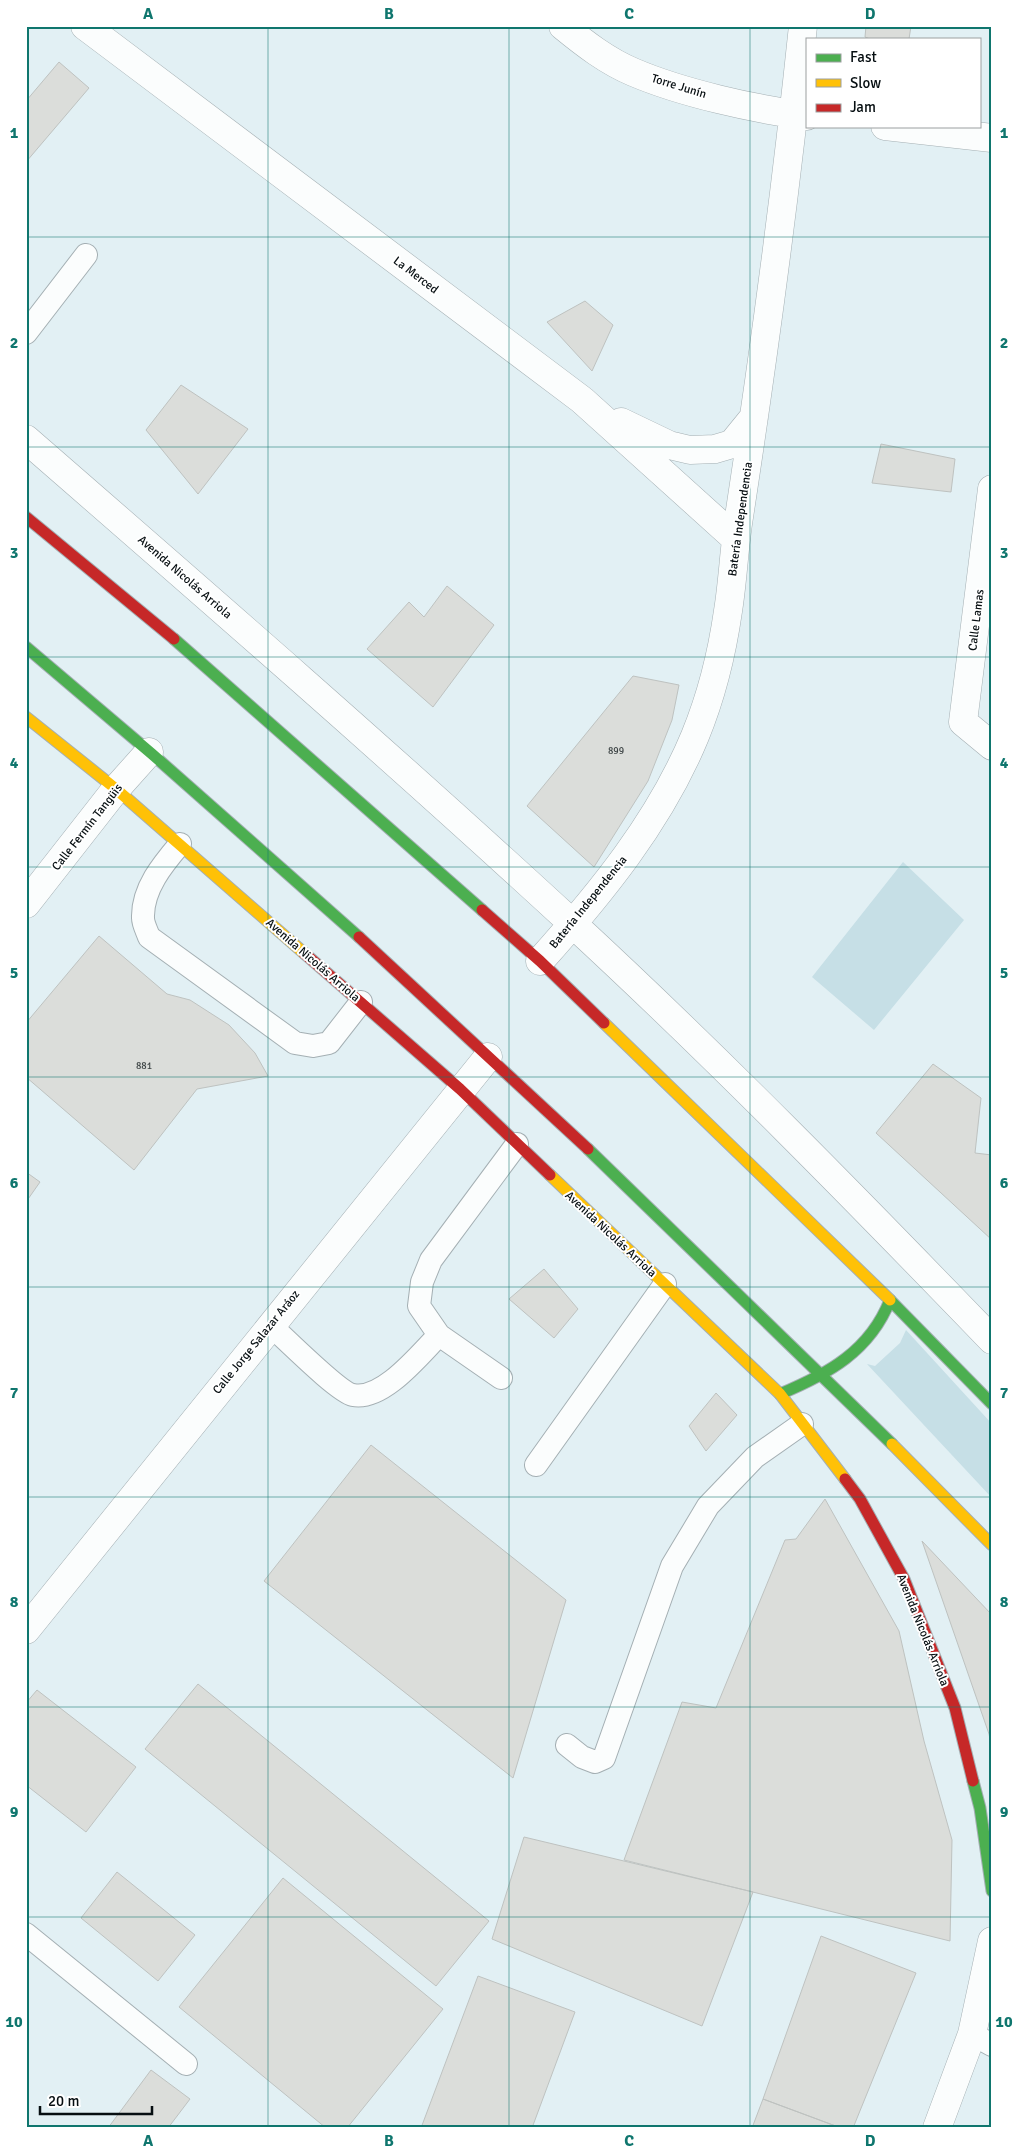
<svg xmlns="http://www.w3.org/2000/svg" width="1018" height="2154" font-family="Signika,sans-serif">
<style>
.green{fill:#c6dfe6}
.building{fill:#dbddda;stroke:#bec2c0}
.lines{fill:none;stroke-linecap:round;stroke-linejoin:round}
.lane-casing{stroke:#a4afb3;stroke-width:24}
.street-casing{stroke:#a4afb3;stroke-width:29}
.fast-casing{stroke:#a4afb3;stroke-width:13}
.slow-casing{stroke:#a4afb3;stroke-width:13}
.jam-casing{stroke:#a4afb3;stroke-width:13}
.lane{stroke:#fbfdfd;stroke-width:22}
.street{stroke:#fbfdfd;stroke-width:28}
.fast{stroke:#4caf50;stroke-width:11}
.slow{stroke:#ffc107;stroke-width:11}
.jam{stroke:#c62828;stroke-width:11}
.grid{fill:none;stroke:#0f766e;stroke-width:1;stroke-opacity:0.55}
.labels{text-anchor:middle;stroke-width:4;stroke-linejoin:round;paint-order:stroke}
.number-label{font-size:10px;fill:#3c4344}
.street-label{font-size:12px;fill:#060e11;stroke:#fff}
.neatline{fill:none;stroke:#0f766e;stroke-width:2}
.grid-label{font-size:16px;text-anchor:middle;font-weight:bold;fill:#0f766e}
</style>
<rect width="100%" height="100%" fill="#e2f0f4"/>
<path class="green" d="M903,862l61,58 -90,110 -62,-53z
M906,1330l86,94v74l-125,-134 8,2 25,-23z"/>
<path class="building" d="M866,26h45l-2,13h-39l-5,-2z
M59,62l30,26 -63,74v-61z
M585,301l28,24 -21,46 -45,-49z
M181,385l67,44 -50,65 -52,-64z
M881,444l74,15 -4,33 -79,-9z
M447,586l47,39 -61,82 -66,-58 42,-47 15,15z
M633,676l46,9 -7,35 -24,61 -54,86 -67,-61z
M99,936l68,58 23,6 39,25 26,28 13,23 -71,13 -63,81 -108,-93v-54z
M933,1064l48,34 -6,55 17,2v85l-116,-107z
M26,1172l14,10 -14,20z
M544,1269l34,40 -24,29 -45,-39z
M716,1393l21,22 -31,36 -17,-25z
M371,1445l195,155 -53,178 -249,-197z
M825,1499l74,132 25,110 28,99 -2,101 -326,-81 58,-158 34,6 69,-168 11,-1z
M922,1541l70,74v135l-3,-16z
M198,1684l291,237 -53,65 -291,-237z
M37,1690l99,77 -50,65 -60,-47v-82z
M524,1837l229,55 -51,134 -210,-87z
M117,1872l78,63 -37,46 -77,-63z
M283,1878l160,131 -96,119h-21l-147,-121z
M821,1936l95,37 -63,155h-12l-78,-29z
M478,1976l97,36 -43,116h-111z
M151,2070l39,29 -22,29h-60z
M763,2099l78,29h-89z"/>
<g class="lines">
<defs>
<path id="lane" d="M26,333l60,-78
M180,844c-17,20 -38,45 -37,74 0,6 4,13 6,19l146,106 18,3 16,-3 32,-41
M270,1325c15,13 68,67 83,70 30,6 67,-41 86,-60
M501,1378l-62,-43 -20,-29 3,-24 9,-22 86,-116
M536,1465l129,-181
M567,1745l15,12 13,5 9,-4 68,-192 36,-60 47,-49 47,-33
M26,1934l160,130
M972,2034l20,11"/>
<path id="street" d="M85,26l497,374 153,138
M563,26c22,18 44,35 70,46 49,21 121,37 174,44
M885,126l107,12
M621,422l48,23 21,5 25,-1 17,-5 22,-27
M26,439c184,160 368,320 547,485 144,133 282,274 419,416
M992,489l-29,233 29,24
M26,904l90,-115 33,-37
M540,961c60,-67 120,-140 155,-225 16,-39 27,-83 33,-125 5,-31 6,-63 11,-94 25,-163 47,-327 64,-491
M26,1630l462,-573
M937,2128l35,-94 20,-93"/>
<path id="fast" d="M174,639l308,271
M26,647l126,107 207,183
M588,1149l304,295
M890,1300l102,104
M780,1394c48,-20 90,-43 110,-94
M973,1781l7,27 12,83"/>
<path id="slow" d="M26,717l90,72 188,164
M604,1023l286,277
M550,1175l230,219 65,85
M892,1444l100,101"/>
<path id="jam" d="M26,517l148,122
M482,910l58,51 64,62
M359,937l229,212
M304,953l156,136 90,86
M845,1479l15,20 44,80 51,129 18,73"/>
</defs>
<use href="#lane" class="lane-casing"/>
<use href="#street" class="street-casing"/>
<use href="#fast" class="fast-casing"/>
<use href="#slow" class="slow-casing"/>
<use href="#jam" class="jam-casing"/>
<use href="#lane" class="lane"/>
<use href="#street" class="street"/>
<use href="#fast" class="fast"/>
<use href="#slow" class="slow"/>
<use href="#jam" class="jam"/>
</g>
<path class="grid" d="M268,26v2102M509,26v2102M750,26v2102M26,237h966M26,447h966M26,657h966M26,867h966M26,1077h966M26,1287h966M26,1497h966M26,1707h966M26,1917h966"/>
<g class="labels">
<g class="number-label">
<text x="616" y="754">899</text>
<text x="144" y="1069">881</text>
</g>
<g class="street-label">
<text transform="translate(679 86) rotate(17)" y="4">Torre Junín</text>
<text transform="translate(416 275) rotate(37)" y="4">La Merced</text>
<text transform="translate(740 519) rotate(-82)" y="4">Batería Independencia</text>
<text transform="translate(185 577) rotate(41)" y="4">Avenida Nicolás Arriola</text>
<text transform="translate(976 620) rotate(-83)" y="4">Calle Lamas</text>
<text transform="translate(87 827) rotate(-52)" y="4">Calle Fermín Tangüis</text>
<text transform="translate(588 902) rotate(-51)" y="4">Batería Independencia</text>
<text transform="translate(313 960) rotate(41)" y="4">Avenida Nicolás Arriola</text>
<text transform="translate(611 1234) rotate(43)" y="4">Avenida Nicolás Arriola</text>
<text transform="translate(256 1342) rotate(-51)" y="4">Calle Jorge Salazar Aráoz</text>
<text transform="translate(923 1630) rotate(68)" y="4">Avenida Nicolás Arriola</text>
</g>
</g>
<rect width="1018" height="2154" fill="none" stroke="#ffffff" stroke-width="55"/>
<rect x="806" y="38" width="175" height="90" fill="#ffffff" stroke="#9b9fa0"/>
<rect x="816" y="54" width="25" height="8" fill="#4caf50" stroke="#9b9fa0"/>
<text x="850" y="62" font-size="15" fill="#060e11">Fast</text>
<rect x="816" y="79" width="25" height="8" fill="#ffc107" stroke="#9b9fa0"/>
<text x="850" y="88" font-size="15" fill="#060e11">Slow</text>
<rect x="816" y="104" width="25" height="8" fill="#c62828" stroke="#9b9fa0"/>
<text x="850" y="112" font-size="15" fill="#060e11">Jam</text>
<path d="M40 2106v8h112v-8" fill="none" stroke="#060e11" stroke-width="2.5"/>
<text x="48" y="2106" font-size="15" fill="#060e11" stroke="#ffffff" stroke-width="4" paint-order="stroke">20 m</text>
<rect x="28" y="28" width="962" height="2098" class="neatline"/>
<g class="grid-label">
<text x="148" y="19">A</text>
<text x="389" y="19">B</text>
<text x="629" y="19">C</text>
<text x="870" y="19">D</text>
<text x="14" y="138">1</text>
<text x="1004" y="138">1</text>
<text x="14" y="348">2</text>
<text x="1004" y="348">2</text>
<text x="14" y="558">3</text>
<text x="1004" y="558">3</text>
<text x="14" y="768">4</text>
<text x="1004" y="768">4</text>
<text x="14" y="978">5</text>
<text x="1004" y="978">5</text>
<text x="14" y="1188">6</text>
<text x="1004" y="1188">6</text>
<text x="14" y="1398">7</text>
<text x="1004" y="1398">7</text>
<text x="14" y="1607">8</text>
<text x="1004" y="1607">8</text>
<text x="14" y="1817">9</text>
<text x="1004" y="1817">9</text>
<text x="14" y="2027">10</text>
<text x="1004" y="2027">10</text>
<text x="148" y="2146">A</text>
<text x="389" y="2146">B</text>
<text x="629" y="2146">C</text>
<text x="870" y="2146">D</text>
</g>
</svg>
